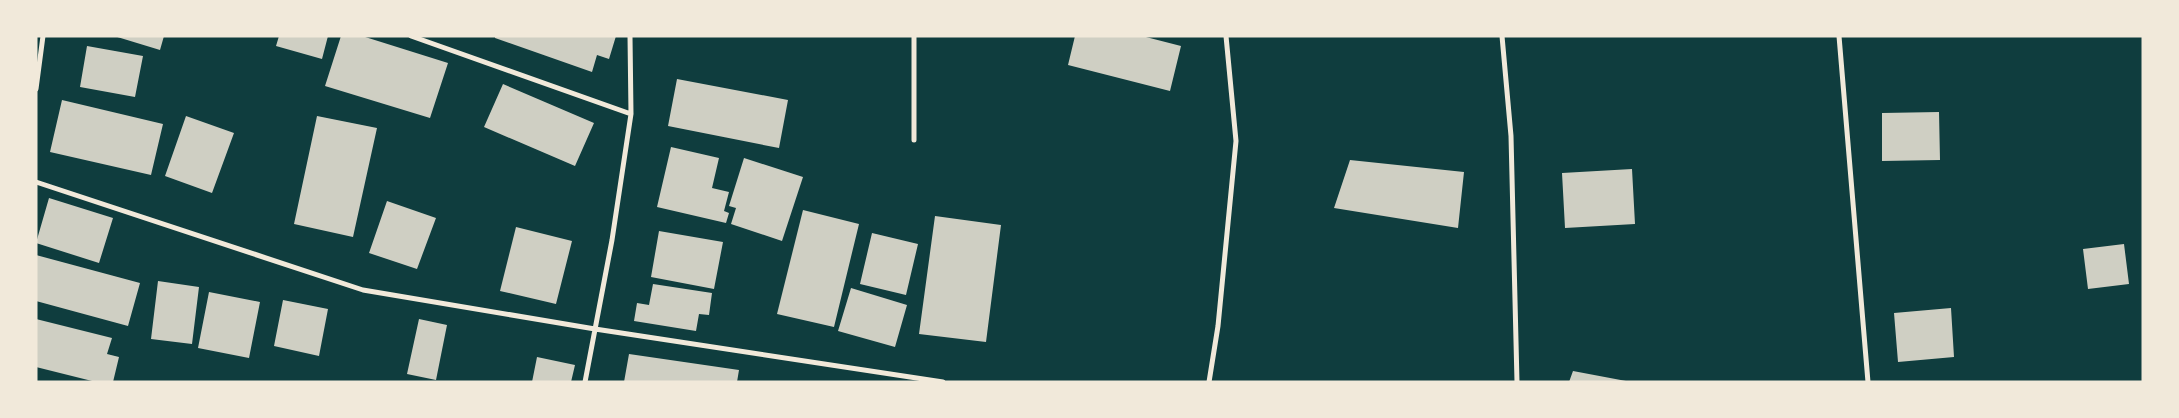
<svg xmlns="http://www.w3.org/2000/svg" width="2179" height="418" font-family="'Titillium Web',sans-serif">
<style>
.building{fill:#cfcfc3}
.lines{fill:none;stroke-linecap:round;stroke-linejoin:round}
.minor{stroke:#f1e9da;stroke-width:5}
</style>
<rect width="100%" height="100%" fill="#0f3d3e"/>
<path class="building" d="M114,36h50l-4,14z
M279,36h49l-6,23 -46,-13z
M341,36h21l86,27 -18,55 -105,-32z
M495,36h121l-7,23 -12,-4 -5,17 -97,-34z
M1075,36h67l39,10 -11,45 -102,-26z
M87,46l56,10 -8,41 -55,-10z
M677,79l111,21 -9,48 -111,-22z
M503,84l91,39 -19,43 -91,-39z
M62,100l101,24 -12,51 -101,-23z
M1939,112l1,48 -58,1v-48z
M186,116l48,17 -22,60 -47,-17z
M317,116l60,12 -24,109 -59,-13z
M671,147l48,11 -7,30 17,4 -5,19 5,2 -3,10 -69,-16z
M744,158l59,19 -21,64 -51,-17 5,-16 -7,-2z
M1350,160l114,12 -6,56 -124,-20z
M1632,169l3,55 -70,4 -3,-55z
M49,198l64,20 -14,45 -63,-20z
M387,201l49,17 -19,51 -48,-16z
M803,210l56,14 -25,103 -57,-13z
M935,216l66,9 -15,117 -67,-8z
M516,227l56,14 -16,63 -56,-13z
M659,231l64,11 -9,47 -63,-12z
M872,233l46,11 -12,51 -46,-11z
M2124,244l5,40 -41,5 -5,-40z
M36,255l104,28 -12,43 -92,-25z
M158,281l41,6 -7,57 -41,-5z
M653,284l59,9 -3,22 -10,-1 -3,17 -62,-10 3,-18 12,2z
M851,288l56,17 -12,42 -57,-16z
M209,292l51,10 -11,56 -51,-10z
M283,300l45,9 -9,47 -45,-10z
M1951,308l3,49 -56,5 -4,-49z
M36,319l76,19 -5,16 12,3 -6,25h-17l-60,-15z
M419,319l28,6 -11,55 -29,-6z
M629,354l110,16 -2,12h-113z
M537,357l38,8 -4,17h-39z
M1573,371l53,10v1h-57z"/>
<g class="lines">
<path class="minor" d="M411,36l220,78
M1502,36l9,100 6,246
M1839,36l29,346
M36,89l7,-53
M914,140v-104
M36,182l327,108 232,39 348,53
M585,382l27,-142 19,-126 -1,-78
M1209,382l9,-56 18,-185 -10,-105"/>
</g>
<rect width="2179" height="418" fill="none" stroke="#f1e9da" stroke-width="75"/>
</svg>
